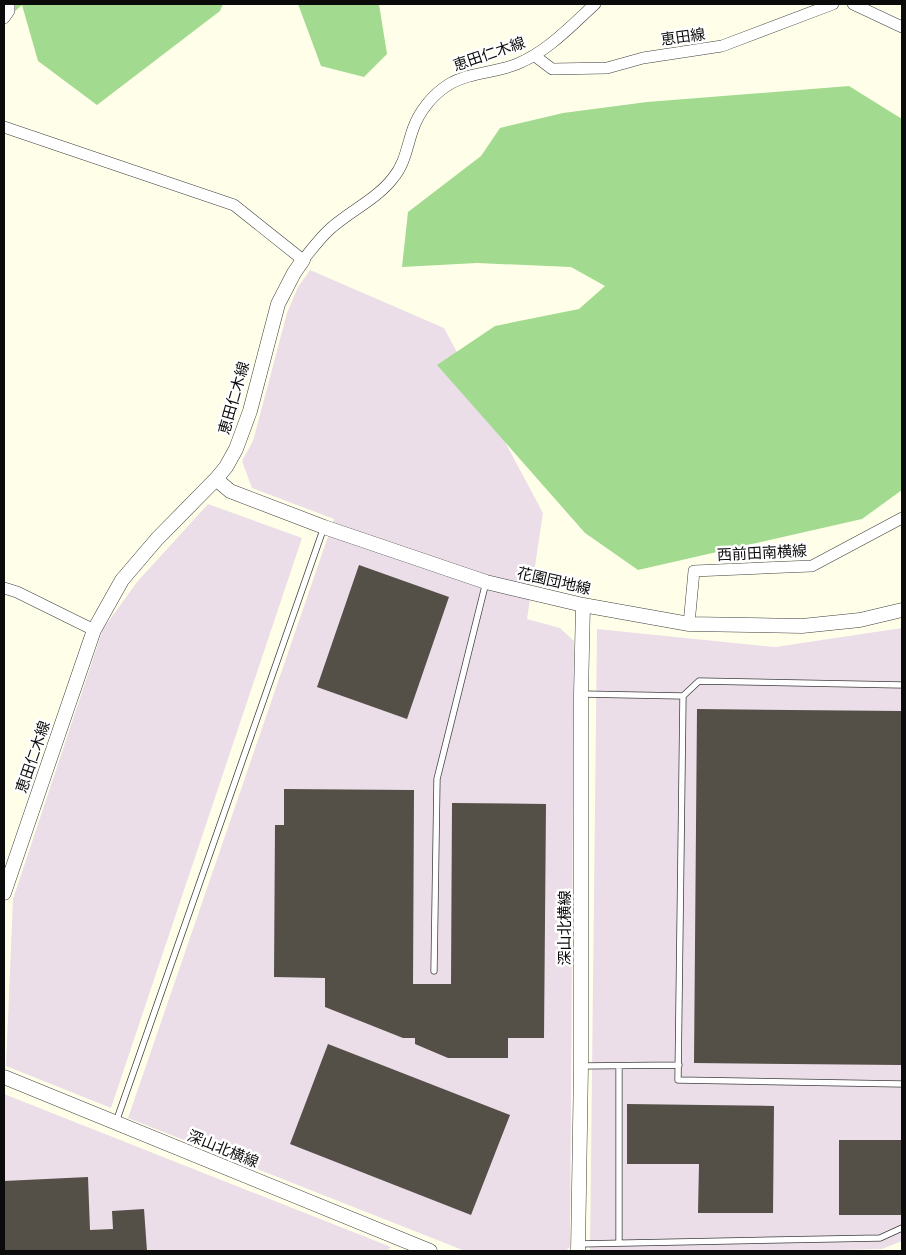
<svg xmlns="http://www.w3.org/2000/svg" width="906" height="1255" font-family="'Times New Roman','Noto Sans JP',serif">
<style>
.industrial{fill:#ebdee9}
.forest{fill:#a2db90}
.building{fill:#544f47}
.lines{fill:none;stroke-linecap:round;stroke-linejoin:round}
.service-casing{stroke:#3e3e3e;stroke-width:7}
.minor-casing{stroke:#3e3e3e;stroke-width:12}
.tertiary-casing{stroke:#3e3e3e;stroke-width:15}
.service{stroke:#fff;stroke-width:5.5}
.minor{stroke:#fff;stroke-width:11}
.tertiary{stroke:#fff;stroke-width:14}
.labels{text-anchor:middle;stroke-width:5;stroke-linejoin:round;paint-order:stroke}
.street-label{font-size:15px;fill:#0b0b0b;stroke:#fff}
</style>
<rect width="100%" height="100%" fill="#ffffe9"/>
<path class="industrial" d="M310,270l134,58 99,185 -16,106 33,9 14,13 -4,606 -5,4h-100l-337,-133 206,-599 -82,-31 -10,-27 11,-20 34,-128 11,-26z
M208,504l94,34 -191,570 -105,-42 7,-167 90,-270 34,-47z
M902,628v613l-20,8 -73,2h-219l7,-622 178,18z
M4,1094l387,153 -4,4h-383z"/>
<path class="forest" d="M4,4h219l-3,7 -123,94 -59,-44 -16,-56 -18,16z
M298,4h81l8,50 -23,23 -43,-11z
M849,86l53,33v371l-40,29 -224,51 -53,-37 -148,-168 58,-39 84,-17 26,-23 -34,-19 -94,-4 -75,4 6,-55 73,-56 19,-28 63,-15 84,-11z"/>
<path class="building" d="M359,565l90,32 -42,122 -90,-32z
M697,709l205,2v354l-208,-2z
M284,789l130,1 -1,194h38l1,-181 94,1 -2,234h-36v20h-60l-33,-14v-6h-12l-78,-31v-29l-51,-1 1,-152h9z
M328,1044l182,71 -39,100 -181,-71z
M627,1104l147,2 -1,107h-75l1,-49h-72z
M839,1140h63l-1,75h-62z
M88,1177l2,53 23,-1 -1,-18 32,-2 3,42h-143v-70z"/>
<g class="lines">
<defs>
<path id="service" d="M902,685l-203,-4 -16,15 -5,384 224,4
M582,694l101,2
M434,971l3,-192 49,-197
M581,1066l98,-1
M619,1066v177
M116,1122l208,-595
M578,1244l302,-6 22,-10"/>
<path id="minor" d="M853,4l49,23
M4,18l5,-7v-7
M535,56l17,13 55,-1 36,-10 79,-12 111,-42
M4,127l230,78 69,55c9,-11 17,-22 27,-31 20,-18 47,-30 63,-51 12,-14 14,-32 20,-49 6,-17 19,-34 35,-44 21,-13 47,-12 69,-21 30,-12 55,-39 78,-60
M4,588l13,4 77,38
M689,624l5,-53 118,-5 90,-48"/>
<path id="tertiary" d="M216,479l14,12 94,36 162,55 97,23 106,19 113,2 58,-6 42,-10
M4,893l90,-263 28,-50 35,-41 59,-60 10,-12 10,-18 14,-38 28,-107 16,-31 9,-13
M4,1077l426,174
M578,1251l3,-185v-372l2,-89"/>
</defs>
<use href="#service" class="service-casing"/>
<use href="#minor" class="minor-casing"/>
<use href="#tertiary" class="tertiary-casing"/>
<use href="#service" class="service"/>
<use href="#minor" class="minor"/>
<use href="#tertiary" class="tertiary"/>
</g>
<g class="labels">
<g class="street-label">
<text transform="translate(683 37) rotate(-8)" y="5">恵田線</text>
<text transform="translate(489 54) rotate(-19)" y="5">恵田仁木線</text>
<text transform="translate(234 398) rotate(-74)" y="5">恵田仁木線</text>
<text transform="translate(762 553) rotate(-3)" y="5">西前田南横線</text>
<text transform="translate(554 581) rotate(13)" y="5">花園団地線</text>
<text transform="translate(33 757) rotate(-71)" y="5">恵田仁木線</text>
<text transform="translate(565 928) rotate(-90)" y="5">深山北横線</text>
<text transform="translate(223 1149) rotate(22)" y="5">深山北横線</text>
</g>
</g>
<rect width="906" height="1255" fill="none" stroke="#0b0b0b" stroke-width="10"/>
</svg>
